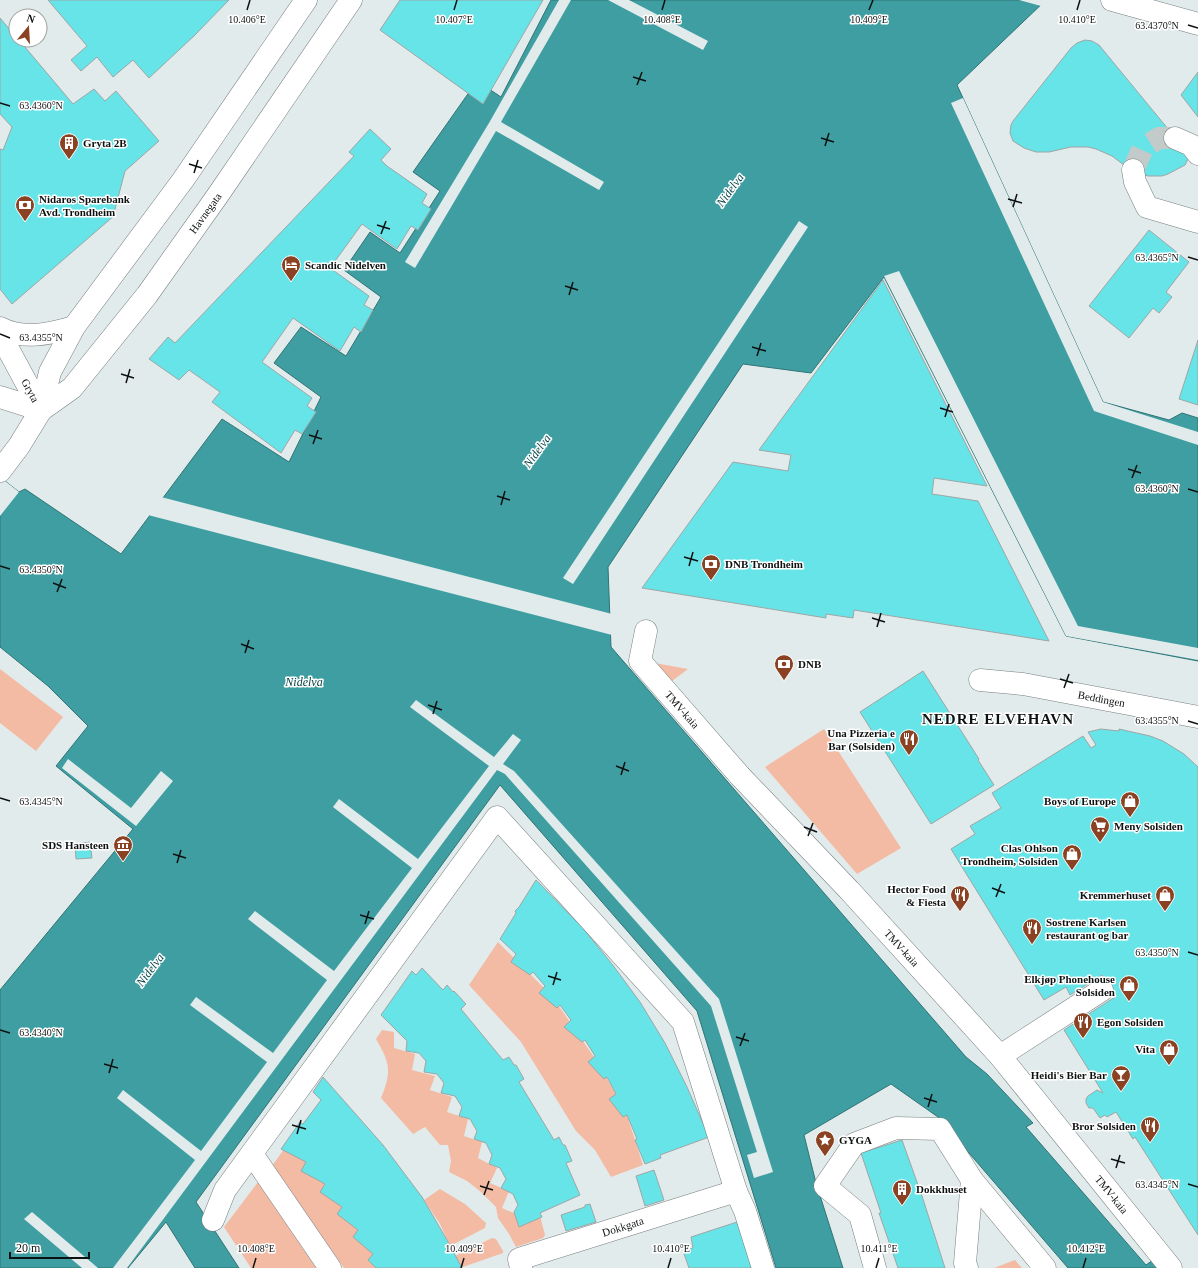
<svg xmlns="http://www.w3.org/2000/svg" width="1198" height="1268" font-family="'Times New Roman',serif">
<style>
.green{fill:#f3baa4}
.water{fill:#3e9ea1;stroke:#307476}
.pier{fill:#e2ebeb}
.building{fill:#67e4e7;stroke:#9ea6a6}
.lines{fill:none;stroke-linecap:round;stroke-linejoin:round}
.minor-tunnel{stroke:#c2caca;stroke-width:22;stroke-dasharray:22 11;stroke-linecap:butt}
.minor-casing{stroke:#777f7f;stroke-width:23}
.major-casing{stroke:#777f7f;stroke-width:23}
.minor{stroke:#fff;stroke-width:22}
.major{stroke:#fff;stroke-width:22}
.ticks{fill:none;stroke:#0e1111;stroke-width:1.5}
.labels{text-anchor:middle;stroke-width:3;stroke-linejoin:round;paint-order:stroke}
.poi-label{font-size:11px;font-weight:bold;fill:#0e1111;stroke:#fff;text-anchor:start}
.street-label{font-size:11px;fill:#0e1111;stroke:#fff}
.water-label{font-size:12px;font-style:italic;fill:#074345;stroke:#fff}
.district-label{font-size:15px;font-weight:bold;letter-spacing:1px;fill:#0e1111;stroke:#fff}
.ticks-label{font-size:10px;text-anchor:middle;fill:#0e1111;stroke:#fff;stroke-width:3;stroke-linejoin:round;paint-order:stroke}
</style>
<rect width="100%" height="100%" fill="#e2ebeb"/>
<path class="green" d="M649,662l39,7 -20,15z
M0,669l63,48 -27,34 -36,-28z
M824,729l77,119 -44,26 -92,-107z
M498,942l54,54 46,67 28,49 17,53 -32,12 -16,-27 -19,-19 -55,-89 -52,-57z
M382,1030l12,2v16l21,6 -3,16 23,6 -5,14 22,7 -5,15 21,7 -4,17 18,6 -4,16 19,10 -7,15 19,8 -7,17 14,6 23,-2 6,23 -2,3 -27,9 -7,-13 -11,-16 -2,-11 -15,-15 -14,-11 -18,-9 2,-11 -3,-16h-8l-15,-18 -12,7 -32,-36c11,-27 9,-35 -5,-59z
M289,1142l40,42 56,84h-41l-72,-102z
M258,1182l58,86h-65l-27,-41z
M440,1189l25,15 21,19 -1,5 -35,18 -10,-22 -16,-24z
M492,1238l4,1 7,12v2l-43,15 -5,-12z
M1015,1260l7,8h-28z"/>
<path class="water" d="M551,0h495l-89,85 146,317 66,18 13,-7 16,5v243l-132,-25 -182,-359 -73,96 -68,-9 -135,203 3,80 355,410 21,17 46,49 -7,4 120,138 7,-5 7,8h-92l-130,-151 -47,-33 -87,51 12,48 27,85h-67l-79,-257 -197,-226 -304,417 43,66h-44l-29,-46 -38,46h-128v-278l133,-161 -77,-63 32,-40 -40,-40 -48,-39v-170l19,15 6,-3 96,65 101,-135 67,43 32,-65 -47,-34 27,-36 45,29 35,-59 -37,-27 26,-38 30,21 40,-62 -27,-19 64,-91 24,16z"/>
<path class="pier" d="M559,0h12l-70,122 103,60 -5,8 -103,-59 -81,137 -10,-6 84,-139z
M608,0h21l79,41 -5,9z
M1019,0h29l-7,6z
M963,98l140,304 95,30v13l-104,-34 -143,-308z
M799,221l9,6 -235,357 -10,-6z
M899,271l179,355 120,22v12l-132,-24 -182,-360z
M0,477l19,15 -19,24z
M161,497l451,117v21l-464,-120z
M416,700l78,57 19,-23 8,6 -18,24 11,7 205,228 54,173 -19,6 -7,-23 10,-3 -46,-146 -206,-232 -8,-4 -370,498h-14l82,-108 -78,-62 6,-8 78,61 66,-89 -77,-57 6,-8 77,56 54,-73 -79,-61 7,-8 79,60 78,-103 -79,-61 6,-8 79,60 71,-93 -79,-59z
M68,759l63,49 30,-37 12,10 -37,45 -74,-58z
M32,1212l66,56h-16l-58,-49z"/>
<path class="building" d="M48,0h181l-34,35 -46,43 -16,-18 -20,17 -16,-20 -16,14 -10,-11 16,-14z
M400,0h143l-60,104 -103,-74z
M0,18l16,19v3h3l54,64 21,-15 11,12 11,-10 43,50 -34,30 -11,42 1,2 -103,89 -12,-15v-140l3,1 9,-23 -12,-13z
M1085,40l7,1 7,4 88,107 1,7 -3,6 -17,9 -6,2h-14l-6,-2 -18,-9 -12,-9 -16,-7 -8,-2h-17l-22,5h-13l-12,-4 -11,-7 -3,-8 1,-8 2,-4 58,-73 6,-5z
M1198,72v45l-17,-22z
M370,129l21,20 -10,11 6,6 40,28 -5,9 9,6 -13,21 -7,-4 -14,23 -35,-25 -32,44 39,28 -5,9 9,5 -12,22 -7,-5 -14,24 -47,-33 -31,44 50,36 -5,8 9,6 -14,22 -7,-4 -14,23 -69,-51 8,-10 -31,-22 -10,10 -30,-21 19,-22 7,6 179,-187 -5,-4z
M1149,230l40,32 -23,30 6,5 -13,16 -6,-5 -24,30 -40,-32z
M883,280l104,206 -53,-8 -2,16 46,7 71,140 -195,-31 -1,8 -27,-4v4l-184,-30 91,-126 55,9 3,-16 -32,-5z
M1198,340v65l-19,-6z
M923,671l56,88 -1,1 16,25 -63,39 -71,-112z
M1101,729l18,2v-2l31,7 13,5 21,13 14,13v468l-63,-98 -2,2 -17,-27 -9,5 -2,-2 -5,3 -7,-10h-4l-3,-5v-4l2,-3 9,-6 6,3 -39,-63 51,-33 -13,-22 -32,20 -4,-8 -22,13 -93,-151 24,-15 -5,-8 31,-18 -9,-15 91,-57 8,12 5,-3 -8,-13z
M90,842l2,16 -16,1 -1,-15z
M536,880l46,47 30,37 28,38 25,41 22,44 22,50 -49,18 1,3 -16,6 -10,-24 2,-1 -10,-24 -4,2 -14,-18 7,-5 -9,-17 -3,2 -16,-17 7,-6 -10,-16 -3,2 -18,-15 7,-7 -11,-15 -3,3 -18,-15 6,-7 -12,-14 -3,3 -19,-13 5,-8 -16,-15 16,-26 -1,-2 4,-4z
M422,968l21,22 4,-5 6,7 1,-1 12,13 -5,5 42,51 6,-3 5,8h2l8,14 -5,3 35,58 5,-3 4,8h2l7,16 -6,2 14,32 -40,18 2,4 -23,10 -5,-15 4,-7 -5,-11 -12,-6 5,-9 -6,-11 -11,-4 3,-9 -6,-12 -12,-4 3,-8 -7,-12 -11,-3 3,-9 -7,-11 -14,-3 3,-10 -7,-9 -13,-2 2,-11 -7,-8 -13,-2 1,-10 -26,-26 31,-44 4,4z
M323,1077l60,68 39,52 25,43 15,28h-86l-8,-8 5,-6 -20,-17 5,-7 -21,-16 5,-7 -22,-15 5,-8 -24,-13 5,-9 -25,-13 19,-27 3,2 18,-24 -8,-8z
M902,1140l21,59 22,69h-47l-19,-55h2l-20,-60z
M654,1170l10,30 -19,6 -9,-30z
M590,1204l6,18 -30,9 -5,-16 24,-8v-2z
M740,1221l15,47h-66l-6,-17 10,-3 -2,-11z"/>
<g class="lines">
<path class="minor-tunnel" d="M1133,170l10,-22 16,-10h16"/>
<defs>
<g id="minor">
<path d="M1175,138l16,7 7,9"/>
<path d="M1133,170l2,12 12,25 51,15"/>
<path id="s1" d="M646,631l-6,30 100,115 109,114 151,166 171,212"/>
<path id="s2" d="M980,680l43,4 175,33"/>
<path d="M1000,1056l102,-66"/>
<path d="M252,1154l78,114"/>
<path d="M213,1220l12,-30 272,-373 186,205 53,169 9,20 18,57"/>
<path id="s3" d="M521,1268l-2,-9 217,-68"/>
<path d="M875,1268l-15,-53 -35,-29 29,-42 42,-16 44,1 32,51 73,88"/>
<path d="M967,1268l-2,-5 7,-83"/>
</g>
<g id="major">
<path d="M1112,0l86,24"/>
<path d="M0,328c23,12 50,6 74,-1"/>
<path id="s4" d="M0,334l41,76"/>
<path d="M0,397l41,13"/>
<path id="s5" d="M41,410l31,-22 75,-93 71,-100 133,-195"/>
<path d="M0,471l19,-25 22,-36 9,-38 24,-45 109,-147 123,-180"/>
</g>
</defs>
<use href="#minor" class="minor-casing"/>
<use href="#major" class="major-casing"/>
<use href="#minor" class="minor"/>
<use href="#major" class="major"/>
</g>
<path class="ticks" d="M247,10l3,-10M454,10l3,-10M662,10l3,-10M869,10l4,-10M1077,10l3,-10M1188,25l10,3M633,77l13,4M637,85l5,-13M0,103l10,3M821,138l13,4M825,146l4,-13M189,164l13,4M194,173l4,-13M1008,199l14,4M1013,207l4,-13M377,225l13,4M381,234l5,-13M1188,257l10,3M565,286l13,4M569,295l4,-13M0,334l10,4M752,347l14,4M757,356l4,-13M121,374l13,4M126,383l4,-14M940,408l13,4M945,417l4,-13M309,435l13,4M313,444l5,-14M1128,469l13,4M1132,478l5,-13M1188,489l10,3M497,496l13,4M501,505l4,-14M684,557l14,4M0,566l10,3M689,566l4,-14M53,583l13,5M57,592l5,-13M872,618l13,4M877,627l4,-14M241,644l13,5M245,653l4,-13M1060,679l13,4M1064,688l5,-14M428,705l14,5M433,714l4,-13M1188,721l10,3M616,766l13,5M621,775l4,-13M0,798l10,3M804,827l13,5M808,836l5,-13M173,854l13,4M177,863l4,-13M992,888l13,5M996,897l5,-13M360,915l14,4M365,924l4,-13M1188,952l10,3M548,976l13,4M553,985l4,-13M0,1030l10,3M736,1037l13,4M740,1046l5,-13M104,1064l14,4M109,1073l4,-14M924,1098l13,4M928,1107l4,-13M292,1125l14,4M297,1134l4,-14M1111,1159l14,4M1116,1168l4,-13M1188,1184l10,3M480,1186l13,4M484,1195l5,-14M253,1268l3,-10M461,1268l3,-10M668,1268l3,-10M876,1268l3,-10M1083,1268l3,-10"/>
<defs>
<symbol id="building-pin" viewBox="-11 -11 22 30"><path d="M0 17L-7.5 6A9.5 9.5 0 1 1 7.5 6Z" fill="#8a4223" stroke="#fff"/><path d="M-4-6H4V6H1V3H-1V6H-4ZM-2.5-4.3h1.7v1.8h-1.7ZM.8-4.3h1.7v1.8H.8ZM-2.5-1h1.7V.8h-1.7ZM.8-1h1.7V.8H.8Z" fill="#fff"/></symbol>
<symbol id="bank-pin" viewBox="-11 -11 22 30"><path d="M0 17L-7.5 6A9.5 9.5 0 1 1 7.5 6Z" fill="#8a4223" stroke="#fff"/><path d="M-6-4H6V4H-6ZM0-2.3a2.3 2.3 0 1 0 0 4.6a2.3 2.3 0 1 0 0-4.6Z" fill="#fff"/></symbol>
<symbol id="hotel-pin" viewBox="-11 -11 22 30"><path d="M0 17L-7.5 6A9.5 9.5 0 1 1 7.5 6Z" fill="#8a4223" stroke="#fff"/><path d="M-6-4.5h1.5V1H6V5H4.5V3h-9V5H-6ZM-4 0a1.8 1.8 0 1 1 3.6 0ZM.5 0V-2.5h3Q6-2.5 6 0Z" fill="#fff"/></symbol>
<symbol id="restaurant-pin" viewBox="-11 -11 22 30"><path d="M0 17L-7.5 6A9.5 9.5 0 1 1 7.5 6Z" fill="#8a4223" stroke="#fff"/><path d="M-5-6h1v4h1v-4h1v4h1v-4h1v5L-1.5 .5V6h-2V.5L-5-1ZM5-6V6H3V1.5H1.5Q1.5-4 5-6Z" fill="#fff"/></symbol>
<symbol id="shop-pin" viewBox="-11 -11 22 30"><path d="M0 17L-7.5 6A9.5 9.5 0 1 1 7.5 6Z" fill="#8a4223" stroke="#fff"/><path d="M-5-2.5h2.3a2.7 3.5 0 0 1 5.4 0H5L5.5 6h-11ZM-1.5-2.5h3a1.5 2.3 0 0 0-3 0Z" fill="#fff"/></symbol>
<symbol id="supermarket-pin" viewBox="-11 -11 22 30"><path d="M0 17L-7.5 6A9.5 9.5 0 1 1 7.5 6Z" fill="#8a4223" stroke="#fff"/><path d="M-6-5.5h2.5l.6 2H6L4.5 2H-2.5L-4.4-4H-6ZM-1.5 3.2a1.3 1.3 0 1 0 .1 0ZM3 3.2a1.3 1.3 0 1 0 .1 0Z" fill="#fff"/></symbol>
<symbol id="museum-pin" viewBox="-11 -11 22 30"><path d="M0 17L-7.5 6A9.5 9.5 0 1 1 7.5 6Z" fill="#8a4223" stroke="#fff"/><path d="M0-6L6-3V-2H-6V-3ZM-5-1h2V3h-2ZM-1-1h2V3h-2ZM3-1h2V3H3ZM-6 4H6V6H-6Z" fill="#fff"/></symbol>
<symbol id="bar-pin" viewBox="-11 -11 22 30"><path d="M0 17L-7.5 6A9.5 9.5 0 1 1 7.5 6Z" fill="#8a4223" stroke="#fff"/><path d="M-6-5H6L.8 .8V4.5H3.5V6h-7V4.5H-.8V.8Z" fill="#fff"/></symbol>
<symbol id="sight-pin" viewBox="-11 -11 22 30"><path d="M0 17L-7.5 6A9.5 9.5 0 1 1 7.5 6Z" fill="#8a4223" stroke="#fff"/><path d="M0-6L1.8-2.2L6-1.7L2.9 1.2L3.7 5.4L0 3.3L-3.7 5.4L-2.9 1.2L-6-1.7L-1.8-2.2Z" fill="#fff"/></symbol>
</defs>
<g fill-rule="evenodd">
<use href="#building-pin" x="58" y="132" width="22" height="30"/>
<use href="#bank-pin" x="14" y="194" width="22" height="30"/>
<use href="#hotel-pin" x="280" y="254" width="22" height="30"/>
<use href="#bank-pin" x="700" y="553" width="22" height="30"/>
<use href="#bank-pin" x="773" y="653" width="22" height="30"/>
<use href="#restaurant-pin" x="898" y="728" width="22" height="30"/>
<use href="#shop-pin" x="1119" y="790" width="22" height="30"/>
<use href="#supermarket-pin" x="1089" y="815" width="22" height="30"/>
<use href="#museum-pin" x="112" y="834" width="22" height="30"/>
<use href="#shop-pin" x="1061" y="843" width="22" height="30"/>
<use href="#restaurant-pin" x="949" y="884" width="22" height="30"/>
<use href="#shop-pin" x="1154" y="884" width="22" height="30"/>
<use href="#restaurant-pin" x="1021" y="917" width="22" height="30"/>
<use href="#shop-pin" x="1118" y="974" width="22" height="30"/>
<use href="#restaurant-pin" x="1072" y="1011" width="22" height="30"/>
<use href="#shop-pin" x="1158" y="1038" width="22" height="30"/>
<use href="#bar-pin" x="1110" y="1064" width="22" height="30"/>
<use href="#restaurant-pin" x="1139" y="1115" width="22" height="30"/>
<use href="#sight-pin" x="814" y="1129" width="22" height="30"/>
<use href="#building-pin" x="891" y="1178" width="22" height="30"/>
</g>
<g class="labels">
<g class="poi-label">
<text x="83" y="147">Gryta 2B</text>
<text x="39" y="203">Nidaros Sparebank<tspan x="39" dy="13">Avd. Trondheim</tspan></text>
<text x="305" y="269">Scandic Nidelven</text>
<text x="725" y="568">DNB Trondheim</text>
<text x="798" y="668">DNB</text>
<text x="895" y="737" text-anchor="end">Una Pizzeria e<tspan x="895" dy="13">Bar (Solsiden)</tspan></text>
<text x="1116" y="805" text-anchor="end">Boys of Europe</text>
<text x="1114" y="830">Meny Solsiden</text>
<text x="109" y="849" text-anchor="end">SDS Hansteen</text>
<text x="1058" y="852" text-anchor="end">Clas Ohlson<tspan x="1058" dy="13">Trondheim, Solsiden</tspan></text>
<text x="946" y="893" text-anchor="end">Hector Food<tspan x="946" dy="13">&amp; Fiesta</tspan></text>
<text x="1151" y="899" text-anchor="end">Kremmerhuset</text>
<text x="1046" y="926">Sostrene Karlsen<tspan x="1046" dy="13">restaurant og bar</tspan></text>
<text x="1115" y="983" text-anchor="end">Elkjøp Phonehouse<tspan x="1115" dy="13">Solsiden</tspan></text>
<text x="1097" y="1026">Egon Solsiden</text>
<text x="1155" y="1053" text-anchor="end">Vita</text>
<text x="1107" y="1079" text-anchor="end">Heidi's Bier Bar</text>
<text x="1136" y="1130" text-anchor="end">Bror Solsiden</text>
<text x="839" y="1144">GYGA</text>
<text x="916" y="1193">Dokkhuset</text>
</g>
<g class="street-label">
<text dy="4" stroke="none"><textPath href="#s5" startOffset="258">Havnegata</textPath></text>
<text dy="4" stroke="none"><textPath href="#s4" startOffset="64">Gryta</textPath></text>
<text dy="4" stroke="none"><textPath href="#s2" startOffset="123">Beddingen</textPath></text>
<text dy="4" stroke="none"><textPath href="#s1" startOffset="95">TMV-kaia</textPath></text>
<text dy="4" stroke="none"><textPath href="#s1" startOffset="419">TMV-kaia</textPath></text>
<text dy="4" stroke="none"><textPath href="#s1" startOffset="743">TMV-kaia</textPath></text>
<text dy="4" stroke="none"><textPath href="#s3" startOffset="118">Dokkgata</textPath></text>
</g>
<g class="water-label">
<text transform="translate(730 190) rotate(-54)" y="4">Nidelva</text>
<text transform="translate(537 451) rotate(-54)" y="4">Nidelva</text>
<text x="304" y="686">Nidelva</text>
<text transform="translate(150 970) rotate(-53)" y="4">Nidelva</text>
</g>
<g class="district-label">
<text x="998" y="724">NEDRE ELVEHAVN</text>
</g>
</g>
<g class="ticks-label">
<text x="247" y="23">10.406°E</text>
<text x="454" y="23">10.407°E</text>
<text x="662" y="23">10.408°E</text>
<text x="869" y="23">10.409°E</text>
<text x="1077" y="23">10.410°E</text>
<text x="1157" y="29">63.4370°N</text>
<text x="41" y="109">63.4360°N</text>
<text x="1157" y="261">63.4365°N</text>
<text x="41" y="341">63.4355°N</text>
<text x="1157" y="492">63.4360°N</text>
<text x="41" y="573">63.4350°N</text>
<text x="1157" y="724">63.4355°N</text>
<text x="41" y="805">63.4345°N</text>
<text x="1157" y="956">63.4350°N</text>
<text x="41" y="1036">63.4340°N</text>
<text x="1157" y="1188">63.4345°N</text>
<text x="256" y="1252">10.408°E</text>
<text x="464" y="1252">10.409°E</text>
<text x="671" y="1252">10.410°E</text>
<text x="879" y="1252">10.411°E</text>
<text x="1086" y="1252">10.412°E</text>
</g>
<g transform="translate(28 28) rotate(18)"><circle r="19" fill="#ffffff" stroke="#9fa0a0"/>
<path d="M0-3L7 15L0 10L-7 15Z" fill="#8a4223"/>
<text y="-6" font-size="11" font-weight="bold" text-anchor="middle" fill="#0e1111">N</text>
</g>
<path d="M10 1252v6h79v-6" fill="none" stroke="#0e1111" stroke-width="2"/>
<text x="16" y="1252" font-size="12" fill="#0e1111" stroke="#ffffff" stroke-width="3" paint-order="stroke">20 m</text>
</svg>
